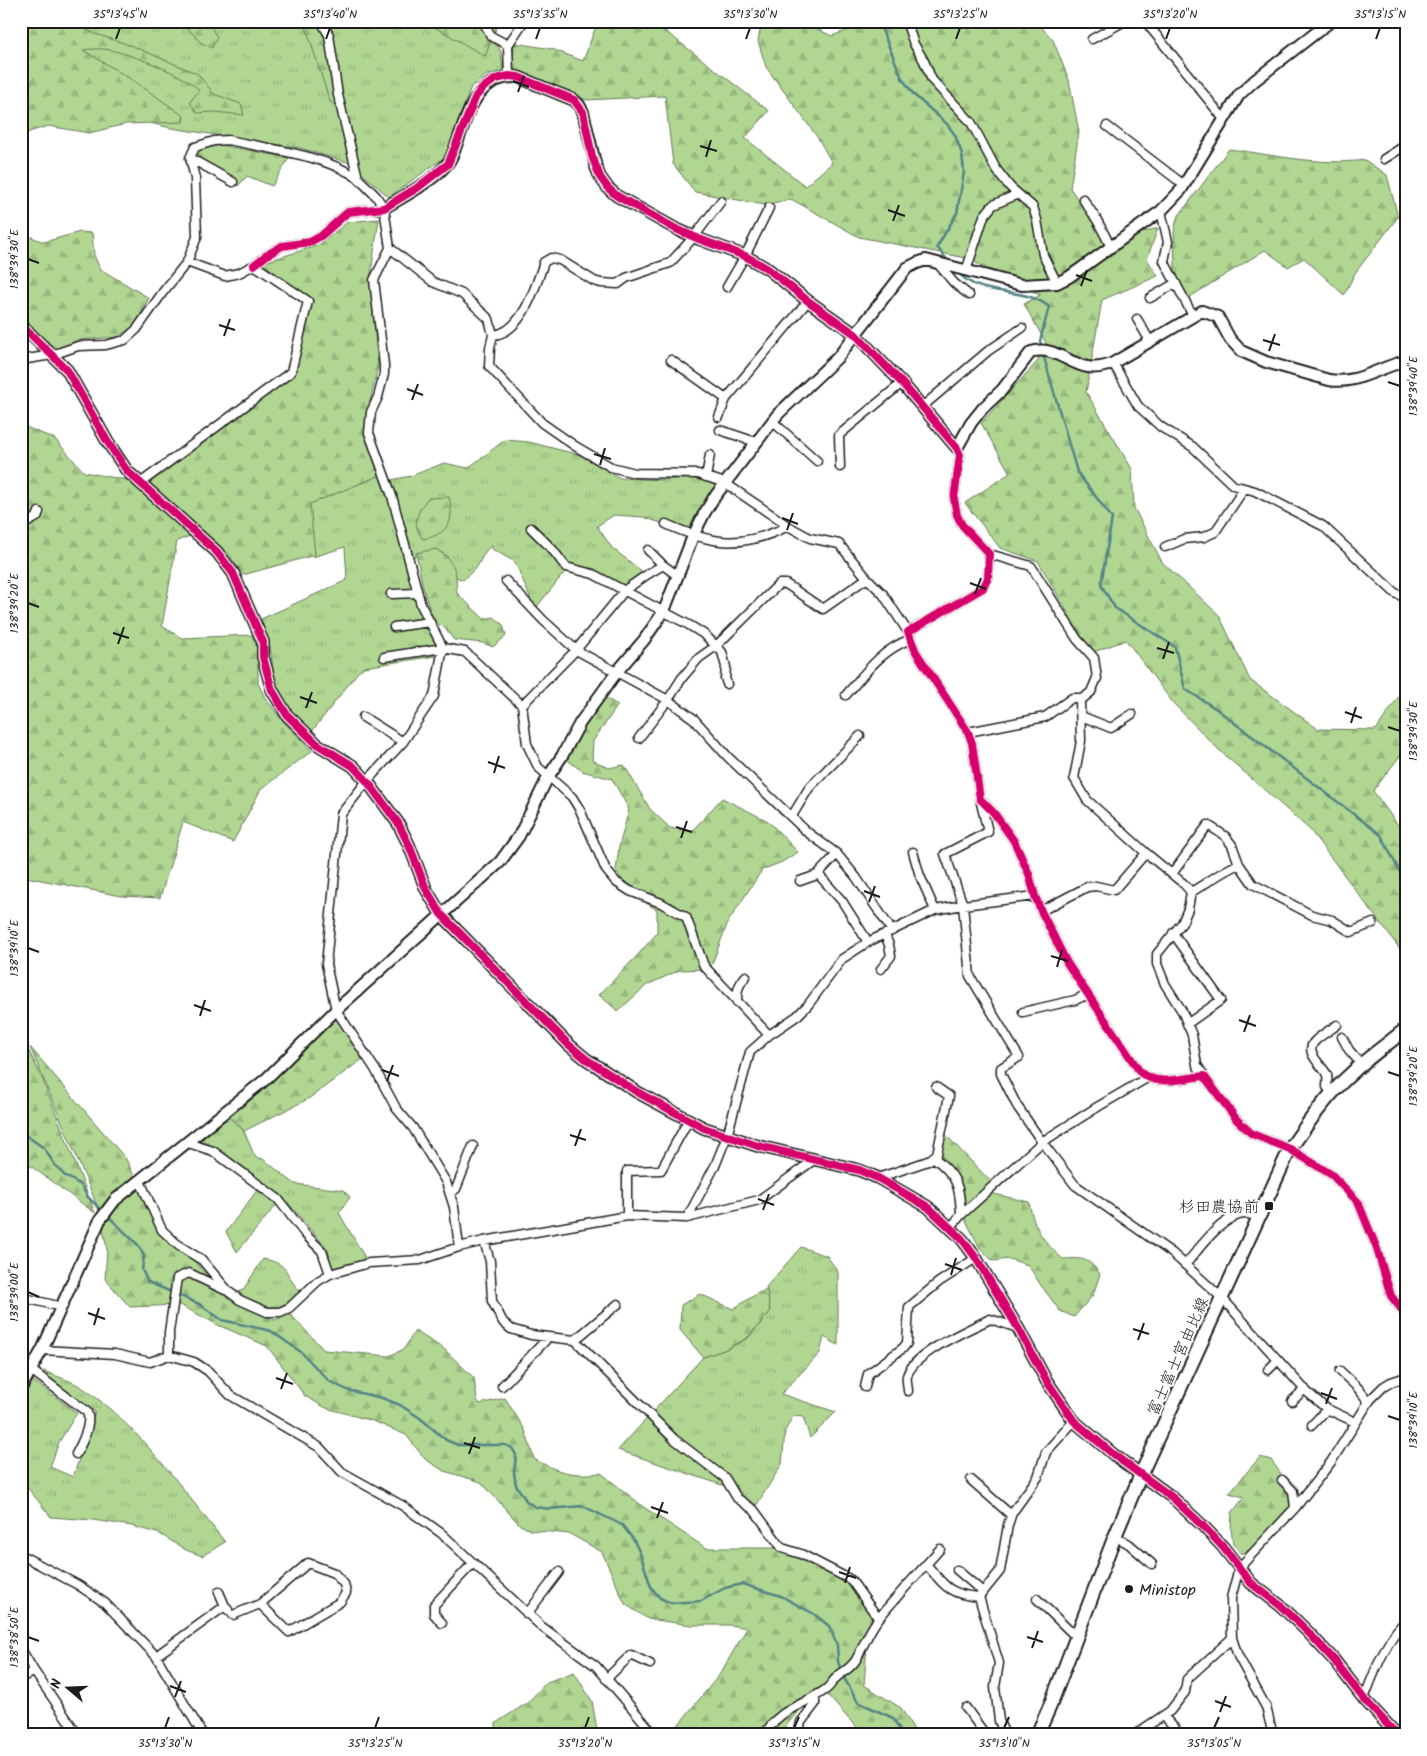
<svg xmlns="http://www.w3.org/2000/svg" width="1427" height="1756" font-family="Kalam,'Klee One',sans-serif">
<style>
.grass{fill:url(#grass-tufts);stroke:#667957}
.forest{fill:url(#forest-firs);stroke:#667957}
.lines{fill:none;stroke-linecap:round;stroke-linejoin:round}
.stream{stroke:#538386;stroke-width:2.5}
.minor-casing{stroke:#1c1c1c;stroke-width:11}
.tertiary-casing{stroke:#1c1c1c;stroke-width:14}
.primary-casing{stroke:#1c1c1c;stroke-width:16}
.minor{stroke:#fff;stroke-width:8}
.tertiary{stroke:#fff;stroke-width:10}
.primary{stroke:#fff;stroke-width:12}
.cycleway-casing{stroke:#fff;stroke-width:11}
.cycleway{stroke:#d6006c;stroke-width:8}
.ticks{fill:none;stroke:#1c1c1c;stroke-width:2}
.poi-dot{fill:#1c1c1c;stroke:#fff;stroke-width:2}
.labels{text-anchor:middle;stroke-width:4;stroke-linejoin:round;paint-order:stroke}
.poi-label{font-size:16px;fill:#1c1c1c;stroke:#fff;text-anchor:end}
.street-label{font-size:16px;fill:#1c1c1c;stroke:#fff}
.neatline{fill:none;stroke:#1c1c1c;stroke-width:2}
.ticks-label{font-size:12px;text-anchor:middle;fill:#1c1c1c}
</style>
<defs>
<pattern id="grass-tufts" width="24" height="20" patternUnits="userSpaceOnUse" patternTransform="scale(1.25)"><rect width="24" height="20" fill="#b0d692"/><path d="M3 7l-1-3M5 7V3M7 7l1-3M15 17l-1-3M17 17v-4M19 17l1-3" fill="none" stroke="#97b77d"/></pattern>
<pattern id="forest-firs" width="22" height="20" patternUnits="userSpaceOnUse" patternTransform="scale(1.25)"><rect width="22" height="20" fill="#b0d692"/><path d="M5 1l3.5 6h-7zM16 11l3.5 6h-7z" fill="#97b77d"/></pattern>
</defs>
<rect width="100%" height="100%" fill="#fff"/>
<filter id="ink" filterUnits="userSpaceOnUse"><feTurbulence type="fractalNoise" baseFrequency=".02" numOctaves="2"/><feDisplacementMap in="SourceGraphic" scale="10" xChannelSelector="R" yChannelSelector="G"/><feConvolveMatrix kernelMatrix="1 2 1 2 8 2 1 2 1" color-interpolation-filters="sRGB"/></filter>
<g filter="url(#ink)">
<path class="grass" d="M21,21h464l16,31 2,19 -16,4 -16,12 -26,70 -56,40 -39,-34 -50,-15 -129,-20 -146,-35z
M505,440l24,2 51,13 40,23 42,2 29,-2 26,6 -26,49 -48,-16 -29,-2 -17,11 15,22 31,24 -20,20 -55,-24 -33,41 -20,-47 -23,-13v-5l-7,8 -8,15 -14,13 -7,-3 -9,-21 -11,-7 -24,8 -26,-76 25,-5 33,-13 24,5z
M381,475l31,99 29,65 1,16 -78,12 -6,5 -48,62 -34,-42 -6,-45 -9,-28 86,-39 -2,-33 -32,10 -4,-53z
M229,1117l15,14 11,26 8,2 32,25 48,6 7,7 -11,16 28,48 -35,9 -4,-20 -44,-52 -82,-59z
M258,1189l20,14 -41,49 -11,-20z
M801,1247l26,9 11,16v73l-14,-8 -4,16 -39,41 55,18 -26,26 -7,-21 -10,-1 -8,15 -3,33 -26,42 -28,-19 -110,-37 85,-93 24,-8 21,-11 22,-26 -4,-25z
M263,1259c29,5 20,16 38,33 -29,25 -35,15 -66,1l8,-3z
M44,1371c13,6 30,10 42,19 56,40 96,99 139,152l-23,14 -16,-6 -26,-16 -28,-8 -39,-6 -42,-3 -24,-30 -6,4v-98l9,-15 47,35 -18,29 -9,25 23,10 22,-65 -54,-37z"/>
<path class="forest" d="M21,21h48l26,13 35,11 68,29 16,20 27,10 3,11 -29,-3 -18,1 -7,-11 9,-12c-13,-15 -68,-36 -89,-40 -8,-2 -18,-1 -27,0l54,33 47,33 -1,6 -57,2 -37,9 -41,-7 -19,6 -8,7z
M165,21h42l10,16 -5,11 -12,-6 -14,-16 -11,2z
M304,21h12l9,18 5,35 8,32 -8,-4z
M424,21h75l-14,35z
M598,21h54l117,90 -24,27 60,48 27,-23 -14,-25 -52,-71 -8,-26 4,-20h38l32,15 33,-12 15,-3h156l17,19 16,40 10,52 -9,56 38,55 50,-15 -11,31 11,17 -56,24 -16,92 46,77 2,39 28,54 57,53 31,65 68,49 58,1 30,-44v62l-33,43 33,45v121l-96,-127 -91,-80 -46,-47 -47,-63 -35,13 -53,-92 -38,-13 -35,-45 45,-30 -29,-50 56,-61 9,-19 -22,-39 16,-9 -74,-37 -107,-21 -68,-38 -26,6 -70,-13 -22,-28 -8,-68 -79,4 -73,-31 1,-26 38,6 31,12z
M221,145l68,13 -17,28 -25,-10 -9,10 -39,-21 -3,-13 6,-3z
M1229,149c45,6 91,17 136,11l22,15 11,42 -43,56 -11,22 -40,-37 -16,9 -23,-17 -80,50 -10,-30 -1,-38 3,-14z
M379,219l-9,61 8,86 -9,40 12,69 -71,29 5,51 -72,20 -15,-22 -25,-22 -26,10 -15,85 20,12 70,-3 6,15v33l7,15 18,23 29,30 -51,38 -28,53 -50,-20 -23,76 -39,-2 -100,-20v-451l34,14 29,33 64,12 146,-108 18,-76 -50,-37 57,-18 29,-23z
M80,232l12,1 2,22 6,14 49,29 -14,27 -17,12 -39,3 -21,9c-13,-6 -25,-22 -37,-31v-85l23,9z
M449,497c6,25 -1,37 -26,42 -12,-15 -6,-27 5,-41z
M436,549c20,14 20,20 21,44l27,26 10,-2 9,8 3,11 -13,11 -10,-4 -29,-3 -11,-14 -9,-3 -11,-35 -7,-35z
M603,697l15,8 -25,36 -1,19 17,8 15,-3 26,44 20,19 21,4 31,-34 46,23 30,31 -16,10 -20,8 -34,52 -18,47 -30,1 -33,15 -29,26 -19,-16 37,-38 21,-24v-23l-26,-17 -15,-22 3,-24 10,-38 -17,-30 -30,-8 -20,-15z
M333,1015l31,43 -56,41 -64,32 -14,-15 52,-53z
M21,1044l5,1 16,33 53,135 -63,-46 -11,-5z
M30,1047l96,112 36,76 27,20 38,43 47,22 17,-5 33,35 65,6 15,-7 11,-18 29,18 30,29 3,22 3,4 25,-6 20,32 9,29c25,14 39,17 67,14l44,35 61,40h77l63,29 30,39 -8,15 -4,54 37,23 16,27h-54l-39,-44 -18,11 -28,33h-108l50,-61 27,-46 -17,-3h-38l-44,-6 -23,-15 -23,-52 -32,-18 -40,-4 -10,-5 -39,-43 -37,-11 -19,-12 -19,-24 -33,-14 -47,-13 -21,-12 -38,-50 -49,-21 -38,-20 -50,2 -25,-28 2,-30 -8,-39z
M945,1134l49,51v9l35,8c5,26 14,40 34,57 18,-1 25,-2 37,15l-7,21 -19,22 -14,-6 -20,-27 -12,-19 -19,-6 -16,2 -13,-13 -15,-29 -6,-26 -19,-30v-6z
M767,1290l3,22 -23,26 -20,11 -24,8 -23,-27 1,-25 19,-11 33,15 25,-16z
M1260,1457l11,3 27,37 -47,52 -10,5 -8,-10 -2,-15 1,-16 12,-16 -15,-4z
M574,1672l18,29 6,34h-101l-1,-12 31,-20 20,-21z"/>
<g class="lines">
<path class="stream" d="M874,21l7,7 4,9 17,41 12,17 33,29 8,11 7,19 2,18 -7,41 -20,34 12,15
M958,272c21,27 66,13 91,35l-9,34 2,8
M1043,354l34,118 35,46 -11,67 14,23 60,39 10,42 30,19 166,127 25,49
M21,1132l23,16 11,17 9,10 17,10 6,11 16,16
M107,1215l31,30 6,11 -2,14 6,12 51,22 23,16 49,11 30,21 28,29 18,9 35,8 18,7 20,13 26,22 12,5h48l6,3 4,7 -2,18 2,12 11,17 9,5 13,2 34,-3 39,19 11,14 7,14 11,34 9,11 11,5 30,-2 24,-13 17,-4 39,12 33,18 15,12 8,19 1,17 6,16 14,24 35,16 10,17"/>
<defs>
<path id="minor" d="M321,21l8,14 9,60 20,83 18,18 8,12 6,40 -16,32 10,85v9l-6,23 -7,15 -2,21 23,63 29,109 22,43 -9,48 -31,46 -36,39 -26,33 -15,150 10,46 39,59 21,39 17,20 33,54 8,25 5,40
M483,21l8,15 17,9
M906,21l8,23 10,17 8,19 39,42 25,47 14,18 23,20 4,13 6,35 14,28
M1145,21l78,97
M1092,39l33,-18
M509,76l-1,-31 16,-24
M1107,126l77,59
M190,158l43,24
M1384,159l22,-14
M1083,199l14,21 14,27
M1161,211l7,31 -4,19 29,55
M390,248l43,34 29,12 27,25 4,16 -3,13 -1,18 53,57 33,23 36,21 24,6 63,1 27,9 63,43 22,12 29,6 28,34
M938,264l16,19 15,12
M254,265l13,-10 15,-9 28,-4 11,-6 27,-24 36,-4
M966,271l18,-55 9,-11 25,-11
M727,287l18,-31 24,-48
M1150,298l26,-15
M1137,319l13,22
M493,335c29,-2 43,-49 51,-73l7,-4 9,2 34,21 7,2 17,1 8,-6 44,-15 24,-26 27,-36
M21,360l31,-5 26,-9 28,-1 19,-5 12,-11 26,-37 24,-30 10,-25 -2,-59 -5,-20 5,-11 19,-6 14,-1c41,9 96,15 130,38
M671,360l55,39 82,-98
M1113,363l25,43 23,21 32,20 40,38 22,6 68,35 72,67 11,5
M922,407l66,-56 34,-23
M719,417l7,-18
M772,421l45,40
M720,430l36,12
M957,448l3,7 -6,44 3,16 5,10 27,29 -1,24 -5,10 -75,44 8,20 52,80 4,11 8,56 14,14 20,28 15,33 6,22 6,15 26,52 73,109c16,15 43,6 64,4l33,44 15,14 38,15 42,26 26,27 19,47 14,47 15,19
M840,467l-1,-32 63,-52
M706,477l4,-22
M139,484l152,-112 17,-71 -54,-36 -15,8 -14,3 -38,-14
M666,524c46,21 76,25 122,2
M21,526l16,-9 2,-5
M531,528l21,21 14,18 27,7 96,51 16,10 17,17 4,15 -1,11 2,6
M1165,547l19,-8 20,-2 11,-5 29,-43
M648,550l15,15
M989,554l42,12 46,73 17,19 3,20 -6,14 -11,9 1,40 -7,37 13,22 59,53 38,31 7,8 -3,17 -6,14 -25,31v10l8,20 17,27 10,24 5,30 7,11
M506,581l37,39 33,30 92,50 26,19 34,38 79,75 30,22 19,23 36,54
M391,594l26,-1
M394,627l36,-5
M384,657l59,-9 22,4 57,53 5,39 11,23 34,30 8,13 26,60 10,12 14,9 31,12 25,14 18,49 65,69
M846,695c20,-23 35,-45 65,-56
M522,705l54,-55 49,-60 23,-16 15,-9 15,11
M1081,716l30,12 21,-14
M363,717l40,25
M968,732l77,-15 27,-19h7l1,3
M639,738l29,-38 14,-22 17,-20 17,-12 63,-62h7l37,25 44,-31 16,16 25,38
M980,799l8,33 -43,22 18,51 7,71 49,81 -18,11v6l16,32 25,36 33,43 97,68 50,45 84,93 21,18 28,13
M792,816l17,-28 51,-52
M913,852l7,24 15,34
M818,874l24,27 26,41
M1172,874l36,-49 17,11 7,9 7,19 14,20 59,31 20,5 19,12 22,-9
M800,881l17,-6 20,-21
M1191,892c16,-9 31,-21 48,-28
M1041,911l46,-24 9,-1 18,4 32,-37
M1173,933l48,67 -34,24
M881,969l10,-13 -2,-11 -4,-10
M737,1002c0,-11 1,-17 9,-26
M1023,1012l52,-12 13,-6
M1342,1037l7,13 13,15
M1332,1093l-5,-6c0,-5 1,-8 0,-12 -4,-10 -24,-22 -12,-34 6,-6 15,-11 22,-16
M188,1143l25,8 65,48 27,35 17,17 8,23
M933,1157c24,18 27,29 28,58
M878,1178l50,-17 9,-7 12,-58 -13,-9
M140,1181l22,49 16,15 24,15 27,32 11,8 27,12h13l9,-4 29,-27 12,-7 39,-11 51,-3 39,-13 25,-6 143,-25 60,2 72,-18 56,-41
M450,1193l6,-4 17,-43
M627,1216v-45l34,-1 27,-49
M687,1218l28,-52 12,-30 23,-84 19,-17 28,-19 11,-11 34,-46 26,-17 67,-32 28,-5 72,-9
M951,1227l10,-12 81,-73 57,-36 48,-28
M484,1241l6,20 2,40 11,21 8,7 20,6 44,5 99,99 51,39 12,20 17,12 28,38 19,6 50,26 27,38
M1185,1265c14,-16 38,-51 61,-51 4,0 9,2 12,2
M21,1297l41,10
M575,1340l43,-36
M42,1350l73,4 35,8 19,-7 25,7 14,9 22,24 89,52 23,25 61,34 38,27 101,94 54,39 59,69
M169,1355v-23l8,-54 12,-5 36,17
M31,1370l56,42c5,12 -5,31 -11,42
M1268,1370l10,-10
M1340,1371l17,16 12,15
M502,1386l43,-45 1,-4
M865,1387l3,-13 35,-26 4,-5 2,-36 30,-25 37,-24
M908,1391c0,-4 -2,-11 -1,-15 6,-23 63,-47 83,-57l28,9
M1292,1401l13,-12
M1312,1425l15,-16
M971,1480l40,35
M1282,1480l11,11 2,17
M1115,1536l14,8 23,20
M21,1555l57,30 27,18 51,53 47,79
M927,1565c17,21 23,30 52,32
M957,1570l26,22
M219,1592l6,14 3,4
M979,1597l21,-26 8,-46 4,-12 26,-36 8,-25 28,-31
M979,1597l20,66 -4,24 4,34 6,14
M1037,1599l39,38
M527,1614l32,-42
M233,1615l27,-11 48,-41 26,10 10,11 2,9 -6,9 -51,30 -29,-28
M442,1623l-8,-9v-9l38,-41
M21,1649l13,22 44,64
M156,1656l69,-50
M21,1678l13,-7
M606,1679l25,-24 19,9
M1364,1699c8,-22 24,-64 42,-78
M966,1708l19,26
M1163,1716l18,19
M765,1735c12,-26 38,-29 60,-45 5,-3 8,-10 13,-14 7,-6 14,-8 19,-18 7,-13 12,-28 22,-40 19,-24 41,-46 61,-69
M798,1735l3,-13 14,-18v-8
M1134,1735l36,-24 15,-19 2,-13 45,-41
M1273,1735l-7,-28 -28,-51 -6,-18 -1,-40 8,-30 56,-60 36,-46 39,-62 13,-13 8,-5 15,-5"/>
<path id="tertiary" d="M384,208c20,-12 48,-26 63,-44 5,-5 7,-14 10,-21 12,-32 20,-68 61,-66l56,23 5,5 4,7 13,55 4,10 8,11 9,8 59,33 23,10 46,17 23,13 40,32 47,33 47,49 55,65 14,-25 12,-15 19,-18 29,-38c31,-9 45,28 82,11l89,-52 16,6 12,22 11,12 25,11 63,18c28,5 50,-13 77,-19
M21,325l46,45 40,71 20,30 90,81 16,21 30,69v15l9,33 15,25 30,29 36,22 14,15 31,42 11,22 17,44 15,25 127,130 18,15 51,33 67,36 54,18 101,24 19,8 50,29 34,32 14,19 42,70 28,52 28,41 40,34 59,43 31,29 19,20 28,36 30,23 27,26 26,28 30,39 33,36
M21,1388l21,-38 58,-130 15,-20 151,-121 70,-69 164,-148 19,-26 29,-59 14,-21 18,-33 36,-50 28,-33 20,-29 29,-75 11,-22 9,-15 65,-85 60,-57 69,-89 10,-5 9,-3 96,25 35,-2 12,-6 92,-66 20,-21 58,-95 15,-14 77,-60"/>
<path id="primary" d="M1037,1735l13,-29 63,-165 28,-67 149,-325c19,-28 39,-56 64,-78 16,-15 35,-28 52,-42"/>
</defs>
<use href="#minor" class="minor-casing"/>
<use href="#tertiary" class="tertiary-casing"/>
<use href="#primary" class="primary-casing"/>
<use href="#minor" class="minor"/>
<use href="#tertiary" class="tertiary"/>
<use href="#primary" class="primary"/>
<defs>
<path id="cycleway" d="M254,265l13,-10 15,-9 28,-4 11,-6 27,-24 36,-4 33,-20 31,-24 28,-68 8,-9 12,-8 13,-3 9,1 56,23 9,12 9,44 8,21 8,11 9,8 59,33 23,10 46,17 23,13 40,32 47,33 47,49 55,65 3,7 -6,44 3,16 5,10 27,29 -1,24 -5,10 -75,44 8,20 52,80 4,11 8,56 14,14 20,28 15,33 6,22 6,15 26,52 73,109c16,15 43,6 64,4l33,44 15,14 38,15 42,26 26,27 19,47 14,47 15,19
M21,325l46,45 40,71 20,30 90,81 16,21 30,69v15l9,33 15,25 30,29 36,22 14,15 31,42 11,22 17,44 15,25 127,130 18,15 51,33 67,36 54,18 101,24 19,8 50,29 34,32 14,19 42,70 28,52 28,41 40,34 59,43 31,29 19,20 28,36 30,23 27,26 26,28 30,39 33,36"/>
</defs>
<use href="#cycleway" class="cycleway-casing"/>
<use href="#cycleway" class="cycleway"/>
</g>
</g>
<path class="ticks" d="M116,39l4,-11M326,39l4,-11M536,39l4,-11M746,39l4,-11M956,39l4,-11M1166,39l4,-11M1376,39l4,-11M513,81l16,6M518,92l6,-16M700,146l17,5M706,157l5,-17M888,210l17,6M893,221l6,-16M28,259l11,4M1076,275l16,6M1081,286l6,-16M219,325l16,5M224,336l6,-17M1263,340l17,5M1269,351l6,-17M1388,382l12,4M407,389l16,6M412,400l6,-16M594,454l17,5M600,465l5,-17M782,518l16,6M787,530l6,-17M970,583l16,6M975,594l6,-16M28,603l11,4M113,633l16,5M118,644l6,-17M1157,648l17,5M1163,659l6,-17M300,697l17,6M306,708l6,-16M1345,712l17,6M1351,723l5,-16M1388,727l12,4M488,762l17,6M494,773l5,-17M676,827l16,5M681,838l6,-17M864,891l16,6M869,902l6,-16M28,948l11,4M1051,956l17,5M1057,967l5,-17M194,1005l17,6M200,1016l5,-16M1239,1020l17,6M1244,1032l6,-17M382,1070l17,6M1388,1072l12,4M387,1081l6,-16M570,1135l16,5M575,1146l6,-17M758,1199l16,6M763,1210l6,-16M945,1264l17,6M951,1275l5,-17M28,1292l11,5M88,1313l17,6M94,1325l5,-17M1133,1329l16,5M1138,1340l6,-17M276,1378l17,6M281,1389l6,-16M1321,1393l16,6M1326,1404l6,-16M1388,1416l12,4M464,1443l16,5M469,1454l6,-17M651,1507l17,6M657,1518l6,-16M839,1572l17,6M845,1583l5,-16M28,1637l11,4M1027,1637l16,5M1032,1648l6,-17M170,1686l16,6M175,1697l6,-16M1215,1701l16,6M1220,1712l6,-16M165,1728l4,-11M375,1728l4,-11M585,1728l4,-11M794,1728l5,-11M1004,1728l5,-11M1214,1728l5,-11"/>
<g class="poi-dot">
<rect x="1264" y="1201" width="10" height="10" rx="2.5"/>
<circle cx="1129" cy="1589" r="5"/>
</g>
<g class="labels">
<g class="poi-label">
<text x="1259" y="1212">杉田農協前</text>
<text x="1139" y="1595" text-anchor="start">Ministop</text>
</g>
<g class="street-label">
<text transform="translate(1177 1356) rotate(-66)" y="6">富士富士宮由比線</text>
</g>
</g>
<rect width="1427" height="1756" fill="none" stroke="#fff" stroke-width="55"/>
<g transform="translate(68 1688) rotate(289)" stroke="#ffffff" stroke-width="4" paint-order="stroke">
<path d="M0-4L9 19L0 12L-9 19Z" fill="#1c1c1c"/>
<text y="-8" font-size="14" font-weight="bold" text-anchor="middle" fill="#1c1c1c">N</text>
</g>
<rect x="28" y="28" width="1372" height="1700" class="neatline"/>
<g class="ticks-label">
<text x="120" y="18">35°13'45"N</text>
<text x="330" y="18">35°13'40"N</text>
<text x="540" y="18">35°13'35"N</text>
<text x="750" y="18">35°13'30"N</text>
<text x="960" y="18">35°13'25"N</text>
<text x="1170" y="18">35°13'20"N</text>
<text x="1380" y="18">35°13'15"N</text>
<text transform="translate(14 259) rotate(-90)" y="4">138°39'30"E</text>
<text transform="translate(1413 386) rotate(-90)" y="4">138°39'40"E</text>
<text transform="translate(14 603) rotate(-90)" y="4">138°39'20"E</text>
<text transform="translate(1413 731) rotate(-90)" y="4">138°39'30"E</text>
<text transform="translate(14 948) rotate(-90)" y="4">138°39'10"E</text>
<text transform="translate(1413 1076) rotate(-90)" y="4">138°39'20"E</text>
<text transform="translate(14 1292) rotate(-90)" y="4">138°39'00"E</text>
<text transform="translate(1413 1420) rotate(-90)" y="4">138°39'10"E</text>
<text transform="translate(14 1637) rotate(-90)" y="4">138°38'50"E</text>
<text x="165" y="1747">35°13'30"N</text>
<text x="375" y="1747">35°13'25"N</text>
<text x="585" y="1747">35°13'20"N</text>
<text x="794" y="1747">35°13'15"N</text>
<text x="1004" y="1747">35°13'10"N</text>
<text x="1214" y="1747">35°13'05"N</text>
</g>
</svg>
